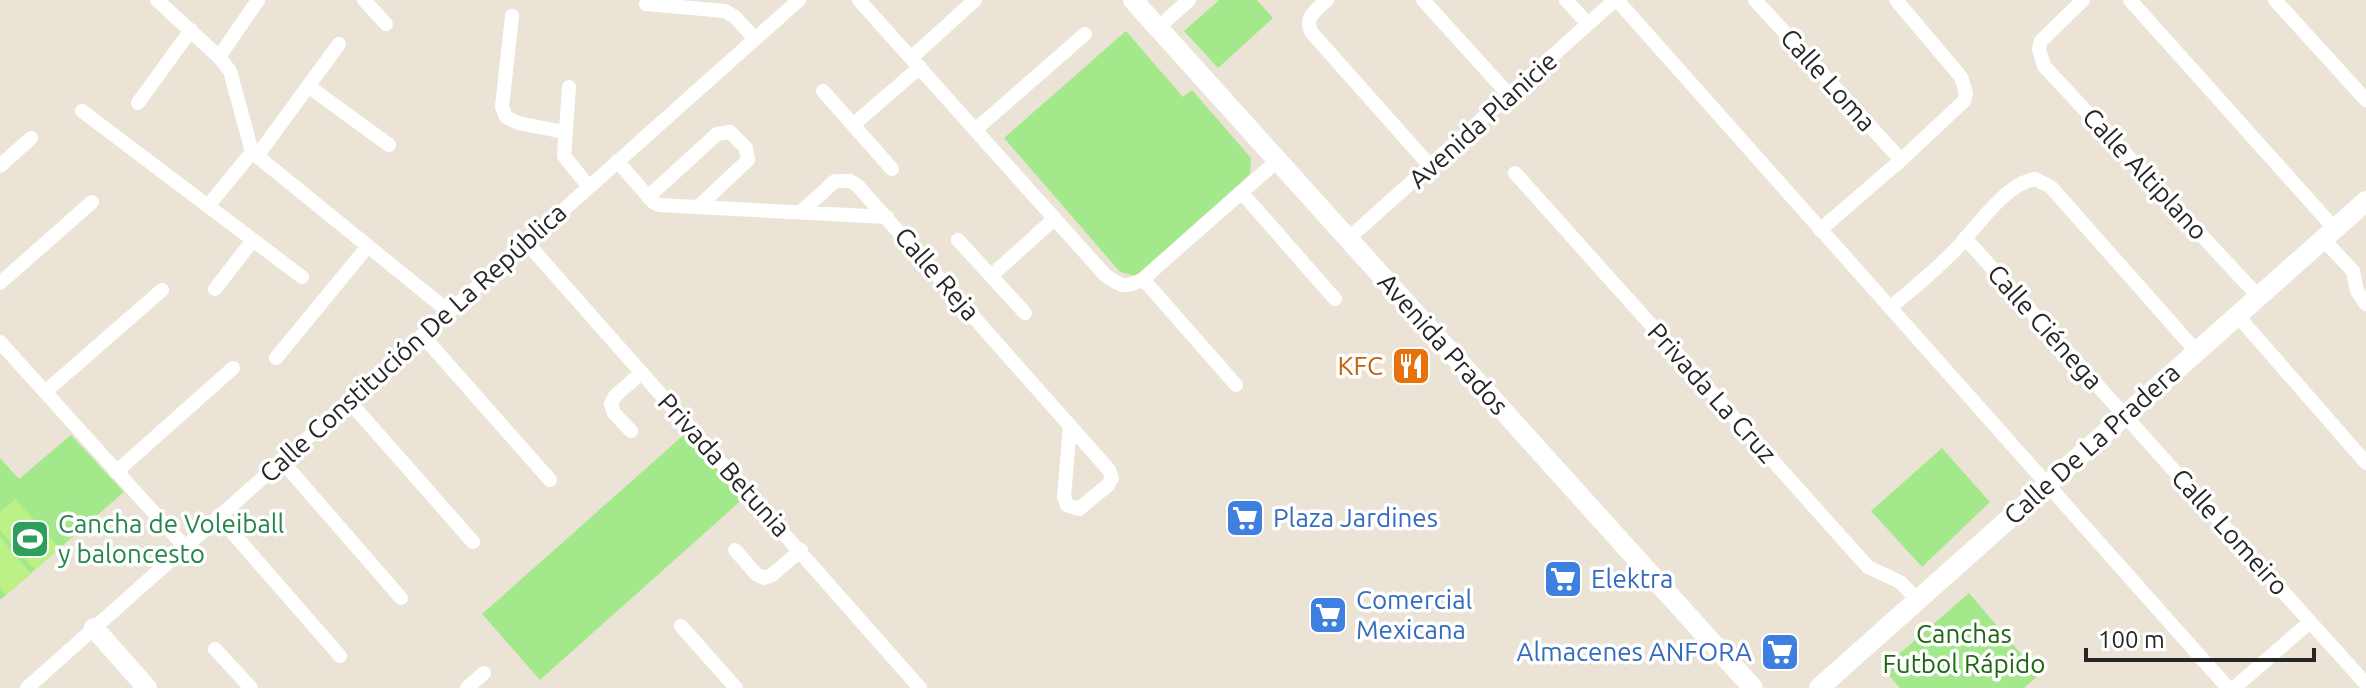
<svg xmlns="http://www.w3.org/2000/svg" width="2366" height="688" font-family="Ubuntu,sans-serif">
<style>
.green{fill:#a4e88c}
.pitch{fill:#bcf186}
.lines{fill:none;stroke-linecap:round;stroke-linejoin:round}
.street{stroke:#fff;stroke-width:14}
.secondary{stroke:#fff;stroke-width:20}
.labels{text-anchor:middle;stroke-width:7;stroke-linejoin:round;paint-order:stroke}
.street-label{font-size:26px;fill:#262626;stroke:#fff}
.food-label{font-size:26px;fill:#c56008;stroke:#fff;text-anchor:end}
.shop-label{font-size:26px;fill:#366cbe;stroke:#fff;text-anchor:start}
.leisure-label{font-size:26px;fill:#27864d;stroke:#fff;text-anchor:start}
.park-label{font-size:26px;fill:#1d6812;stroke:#fff}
</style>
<rect width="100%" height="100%" fill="#ebe4d6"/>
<path class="green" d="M1219,0h38l16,18 -55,50 -34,-37z
M1126,31l57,66 9,-7 59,68 -1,16 -114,102 -16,-4 -116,-134z
M687,432l58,65 -205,183 -58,-66z
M71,435l53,57 -124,108v-142l19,21z
M1942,448l48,54 -68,65 -51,-56z
M1969,593l70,82 -15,13h-124l-17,-20z"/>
<path class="pitch" d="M15,499l45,49 -25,22 -35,-40v-18z
M0,537l31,37 -25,21 -6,-7z"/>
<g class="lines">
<path class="street" d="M157,0l62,57 11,14 22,81 196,159
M364,0l22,24
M859,0l246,275c15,11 21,14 38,4l134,-118
M1327,0c-11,10 -24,18 -15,33l119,134
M1423,0l87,96
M1566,0l22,24
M1617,0l611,688
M1755,0l146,160
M2083,0l-42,41 -2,8 5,17 214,230
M2130,0l204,228
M2275,0l91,100
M646,4l79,7 10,6 20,22
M512,16l-10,91 4,10 12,6 46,9
M1158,28l31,-28
M219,57l39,-57
M911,58l64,-58
M308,86l81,59
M569,87l-5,69 25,31
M823,91l69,78
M138,103l53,-73
M82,111l220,166
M853,125l67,-58
M975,130l110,-96
M257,156l82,-112
M617,161l36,41 6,3 228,12
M0,166l31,-28
M1515,173l353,394 32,15 18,18
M1242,193l93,106
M648,197l69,-63 13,-2 16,16 2,12 -49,46
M208,206l44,-54
M802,211l33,-30h15l7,4 252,285 3,8 -4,7 -29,24 -12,-4 -3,-8 6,-71
M1820,230l81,-70 63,-59 2,-8 -5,-16 -65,-77
M1349,238l266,-238
M1965,238l401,446
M2323,239l30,32 4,20 9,13
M958,240l67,73
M526,242l394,446
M991,276l63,-57
M1143,279l93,106
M0,283l92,-81
M215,289l38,-49
M1890,308c22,-19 46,-38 66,-59 20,-21 49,-65 79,-70l16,8 145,164
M2237,315l129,148
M422,335l128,145
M0,342l184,204
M276,358l92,-112
M45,392l117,-102
M348,400l125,142
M631,431l-17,-18 -3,-9 4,-8 26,-23
M281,460l120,138
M116,472l117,-104
M218,516l122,140
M735,550l21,24 8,4 8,-3 29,-25
M681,626l55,62
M215,649l36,39
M27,688l772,-688
M467,688l17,-15
M2234,688l76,-66"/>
<path class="secondary" d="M1133,0l620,688
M94,628l53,60
M1819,688l547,-487"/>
</g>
<defs>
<symbol id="restaurant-square" viewBox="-11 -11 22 22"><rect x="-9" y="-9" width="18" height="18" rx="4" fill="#e8710a" stroke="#fff"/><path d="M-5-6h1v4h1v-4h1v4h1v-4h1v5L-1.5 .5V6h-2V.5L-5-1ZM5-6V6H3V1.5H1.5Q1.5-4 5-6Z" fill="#fff"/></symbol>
<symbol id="supermarket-square" viewBox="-11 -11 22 22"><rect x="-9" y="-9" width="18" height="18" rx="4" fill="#3f7fe0" stroke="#fff"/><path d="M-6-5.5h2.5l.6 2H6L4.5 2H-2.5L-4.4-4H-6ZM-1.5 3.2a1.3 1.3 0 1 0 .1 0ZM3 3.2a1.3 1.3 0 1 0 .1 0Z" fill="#fff"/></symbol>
<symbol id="stadium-square" viewBox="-11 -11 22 22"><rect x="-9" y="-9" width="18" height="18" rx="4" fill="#2e9e5b" stroke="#fff"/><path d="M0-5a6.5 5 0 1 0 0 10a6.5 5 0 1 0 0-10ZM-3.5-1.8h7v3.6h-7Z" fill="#fff"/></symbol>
</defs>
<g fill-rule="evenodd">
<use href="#restaurant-square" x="1389" y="344" width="44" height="44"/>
<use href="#supermarket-square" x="1223" y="496" width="44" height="44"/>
<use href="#stadium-square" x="8" y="517" width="44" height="44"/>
<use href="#supermarket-square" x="1541" y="557" width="44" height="44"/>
<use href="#supermarket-square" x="1306" y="593" width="44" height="44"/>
<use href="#supermarket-square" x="1758" y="630" width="44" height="44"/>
</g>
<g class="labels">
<g class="street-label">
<text transform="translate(1828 80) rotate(48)" y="9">Calle Loma</text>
<text transform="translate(1483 120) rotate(-42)" y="9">Avenida Planicie</text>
<text transform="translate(2145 174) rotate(47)" y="9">Calle Altiplano</text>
<text transform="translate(937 274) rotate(49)" y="9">Calle Reja</text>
<text transform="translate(2045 327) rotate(48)" y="9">Calle Ciénega</text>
<text transform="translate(413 343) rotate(-42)" y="9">Calle Constitución De La República</text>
<text transform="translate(1443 344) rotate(48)" y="9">Avenida Prados</text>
<text transform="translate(1712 393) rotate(48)" y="9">Privada La Cruz</text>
<text transform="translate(2092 444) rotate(-42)" y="9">Calle De La Pradera</text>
<text transform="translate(724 465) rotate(48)" y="9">Privada Betunia</text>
<text transform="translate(2230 532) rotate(48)" y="9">Calle Lomeiro</text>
</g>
<g class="food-label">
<text x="1383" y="375">KFC</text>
</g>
<g class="shop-label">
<text x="1273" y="527">Plaza Jardines</text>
<text x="1591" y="588">Elektra</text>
<text x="1356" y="609">Comercial<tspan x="1356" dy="30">Mexicana</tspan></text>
<text x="1752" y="661" text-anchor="end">Almacenes ANFORA</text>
</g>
<g class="leisure-label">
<text x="58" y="533">Cancha de Voleiball<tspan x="58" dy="30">y baloncesto</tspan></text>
</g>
<g class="park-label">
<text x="1964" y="643">Canchas<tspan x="1964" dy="30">Futbol Rápido</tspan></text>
</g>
</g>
<path d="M2086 648v12h228v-12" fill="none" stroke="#262626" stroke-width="4"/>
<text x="2098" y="648" font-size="24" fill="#262626" stroke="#ffffff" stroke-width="6" paint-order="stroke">100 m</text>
</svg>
